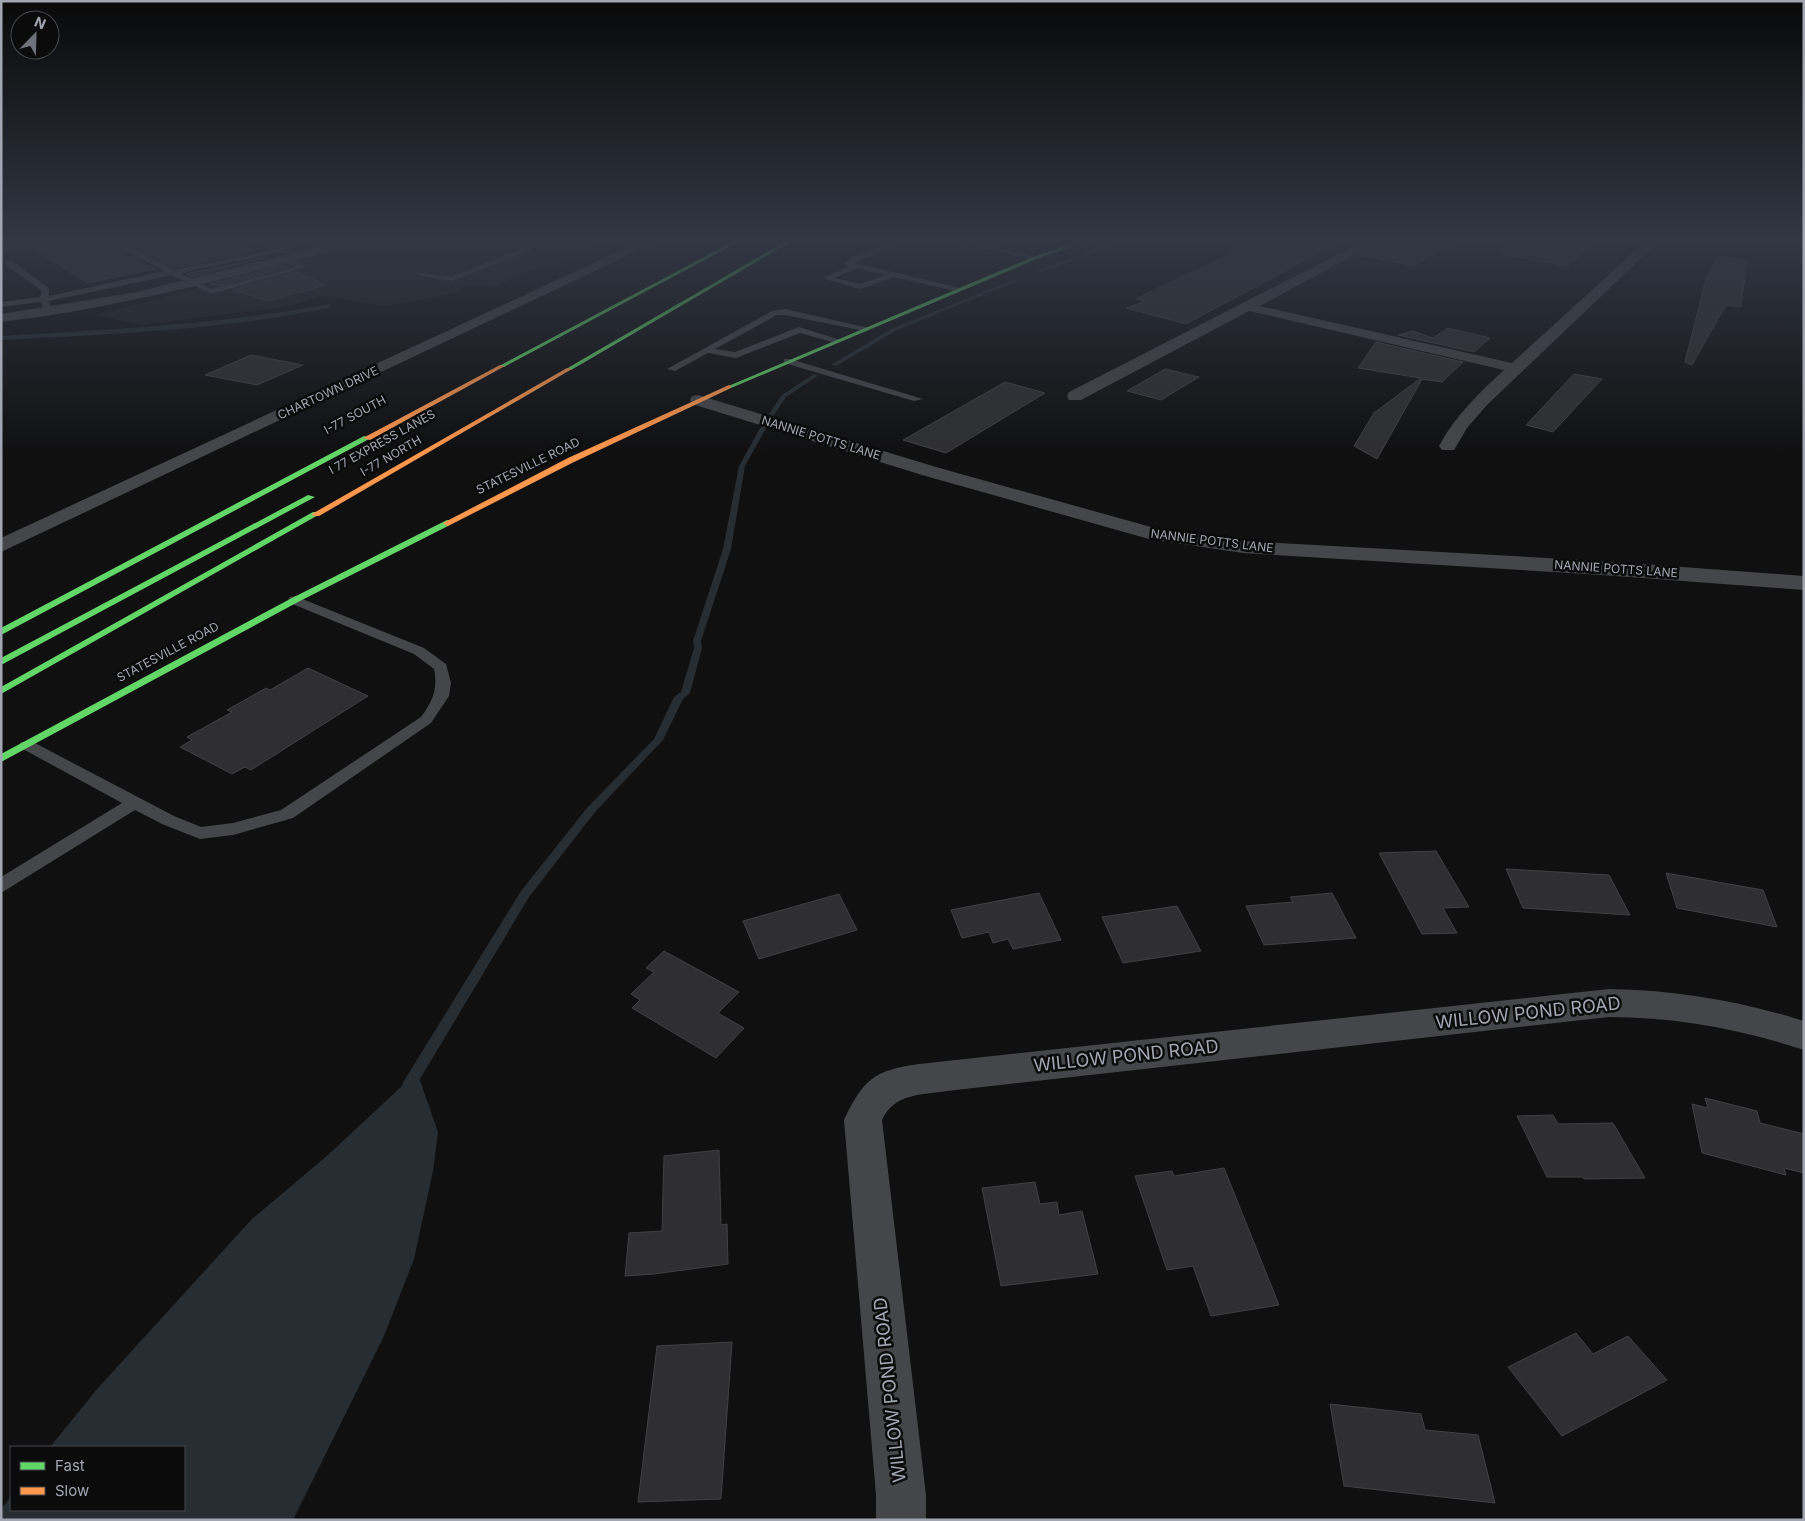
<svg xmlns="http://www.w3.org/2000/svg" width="1805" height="1521" font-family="Inter,sans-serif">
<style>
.built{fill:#1d1d1f}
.water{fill:#262d33}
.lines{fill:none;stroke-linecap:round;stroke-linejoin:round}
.stream{fill:#262d33;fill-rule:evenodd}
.building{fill:#2f2f31;stroke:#404144}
.lane{fill:#454649;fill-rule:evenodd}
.street{fill:#454649;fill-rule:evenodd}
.fast{fill:#63d668;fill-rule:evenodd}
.slow{fill:#ff974d;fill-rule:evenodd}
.labels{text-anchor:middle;stroke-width:5;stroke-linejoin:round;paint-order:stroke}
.far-street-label{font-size:12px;fill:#a1a6b2;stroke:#0b0b0c}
.near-street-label{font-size:18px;fill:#a1a6b2;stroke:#0b0b0c}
</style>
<rect width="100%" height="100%" fill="#101011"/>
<path class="built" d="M1,240h70l-64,13 -6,-1z
M376,240h224l-109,48 -23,-3 -18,9 -66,12 -63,-10 -30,10 -150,19 -45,-10z"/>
<path class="water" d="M417,1072l21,60 -5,39 -19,88 -30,77 -91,184h-292v-11l10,-12v13h173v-63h-134l48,-59 153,-168 78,-66z"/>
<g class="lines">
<path class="stream" d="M1111,240h6l-28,15 -49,17 -4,-1 49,-18z
M1015,279l4,1 -124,51 -59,35 -5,-1 60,-36z
M330,304l2,3c-108,23 -221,27 -331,33v-4c111,-6 220,-12 329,-32z
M814,374l5,1 -33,22 -16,24 -25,45 -14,83 -30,92 1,7 -12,45 -7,6 -20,41 -68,72 -66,85 -115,192 -5,2 -5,-2 -2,-4 2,-4 117,-190 66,-83 67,-69 20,-42 7,-5 13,-44 -1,-7 30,-92 16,-83 25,-45 18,-26z"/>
</g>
<path class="building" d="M58,240h175l23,11 -82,17 -48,-26h-7l-1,8 38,19 -69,14 -55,-35z
M1232,240h111l-157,84 -60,-16 19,-7 -9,-2 94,-45z
M1384,240h73l-43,26 -56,-11z
M1502,240h95l-29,26 -68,-12z
M1718,256l29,4 -6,47 -15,-2 -34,60 -7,-3 21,-83z
M267,257l-76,20 -5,-3z
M285,265l3,2 -70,19 -7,-2z
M297,272l28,13 -56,16 -37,-11z
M1448,328l42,10 -16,14 -76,-17 15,-4 20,7z
M1376,342l87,20 -21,20 -20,-3 -45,80 -23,-13 20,-33 47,-35 -63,-10z
M251,355l52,10 -46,20 -52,-10z
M1165,369l34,8 -38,23 -34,-9z
M1574,374l28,5 -49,53 -27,-7z
M1005,382l40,11 -99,60 -43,-13z
M308,668l60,28 -117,74 -6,-3 -13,7 -52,-27 12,-7 -5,-3 45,-25 -5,-2 39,-22 4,2z
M1436,851l33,56 -26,1 14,25 -35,1 -43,-81z
M1506,869l103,6 21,40 -107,-7z
M1666,873l97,17 14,37 -100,-19z
M1039,893l22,47 -48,9 -5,-10 -15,4 -4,-11 -27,6 -11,-28z
M1332,893l24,45 -92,7 -18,-39 47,-4 -3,-5z
M839,894l18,36 -98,29 -16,-38z
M1177,906l24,45 -78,12 -21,-46z
M664,951l75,41 -21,21 26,15 -28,30 -84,-50 8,-8 -9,-6 23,-22 -8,-4z
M1705,1098l52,13 3,12 44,11v39l-20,-5 2,7 -84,-22 -10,-49 16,4z
M1553,1115l5,9 55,-1 32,55 -61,1 -2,-2h-35l-30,-61z
M719,1150l2,75 6,-1 1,40 -74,10 -29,2 4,-43 33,-2 2,-75z
M1224,1168l55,137 -68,11 -18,-50 -26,4 -32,-94 37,-5 2,5z
M1035,1182l5,22 17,-2 2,13 23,-4 16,63 -97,12 -19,-98z
M1576,1333l17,21 35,-18 39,44 -105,56 -54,-69z
M732,1342l-11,157 -83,3 19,-156z
M1330,1404l91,10 4,16 53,5 17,68 -151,-17z"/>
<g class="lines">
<path class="lane" d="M42,240h14l-55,14v-4z
M264,240h9l10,7 19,-7h11l-25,10 17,3v4h-3l-22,-5 -100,21 32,16 84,-22 -13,-5 -1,-2 4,-2 21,9 -96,27 -39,-19 -123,26 3,12 -4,3 -4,-3 -3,-11 -40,5v-5l39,-5 2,-6 -36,-26v-4h6l37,27v8l116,-25 -46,-23v-4h6l49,26 102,-21z
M487,240l37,5 11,-5h10l-13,7v3l-80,31 -35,-6 4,-2 30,4 70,-28 -38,-5 -23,1 -4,-2 4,-2z
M951,240h14l74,18 -4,2z
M1792,240h12v4l-12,-2z
M892,243l4,2 -1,2 -41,16 106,25v4l-66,-15 -34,12 -38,-11 27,-11 -5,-3 9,-8zM858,268l27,7 -25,9 -26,-6z
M785,309l84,19 -4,3 -80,-16h-8l-62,34 20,3 64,-25 41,13 -4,3 -36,-10 -64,25 -28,-5 -33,18 -8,-2 105,-58z
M784,359h6l133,40 -9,2 -130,-38z
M295,596l129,52 22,16 5,19 -2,13 -18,27 -138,95 -60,17 -33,4 -38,-15 -27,-14 -134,83v-16l121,-74 -101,-55 -2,-3 2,-3h12l141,74 27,11 32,-4 48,-13 140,-93c12,-16 17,-28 13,-48l-20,-15 -124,-51 -2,-3 2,-3z"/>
<path class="street" d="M345,240h21l-2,3c-120,31 -239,64 -363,79v-8l136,-22z
M643,240h17l-659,312v-14z
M1366,240h16l-122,66 252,57 135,-123h13l-173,165 -20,23 -13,22h-12l-3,-4c16,-30 40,-53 65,-76l-255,-59 -168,89h-12l-2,-4 2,-4z
M698,395l238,72 215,60 92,14 359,20 202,15v14l-202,-15 -359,-22 -94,-14 -227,-64 -230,-71 -2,-4 2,-4z
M1609,989c67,1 131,12 195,32v29c-64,-21 -128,-33 -195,-33l-662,74c-25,4 -53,2 -65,29l44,375v25h-50v-25l-32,-375c19,-40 30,-50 75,-56z"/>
<path class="fast" d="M736,240h6l-238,127 -5,-1z
M788,240h6l-223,130 -5,-1z
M1082,240h8l-53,19 -306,129 -5,-1 307,-130z
M364,436l7,2 -370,197v-7z
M308,495l7,2 -314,168v-7z
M313,512h6l1,2 -319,180v-7z
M447,520l3,1v4l-152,77 -297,160v-8l291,-156z"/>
<path class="slow" d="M500,365l5,1 -135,74 -7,-2z
M567,368l5,1 -253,147h-6l-1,-2z
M729,385l2,1v2l-157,74 -124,63 -3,1 -4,-3 125,-65z"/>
</g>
<linearGradient id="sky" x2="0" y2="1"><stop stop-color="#090909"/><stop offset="0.53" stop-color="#313743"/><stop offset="1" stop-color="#313743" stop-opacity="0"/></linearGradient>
<rect width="1805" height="453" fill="url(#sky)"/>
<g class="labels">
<g class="far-street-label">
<text transform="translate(328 393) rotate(-25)" y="4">CHARTOWN DRIVE</text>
<text transform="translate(355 415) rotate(-28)" y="4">I-77 SOUTH</text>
<text transform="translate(821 438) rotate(17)" y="4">NANNIE POTTS LANE</text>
<text transform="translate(382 442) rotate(-29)" y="4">I 77 EXPRESS LANES</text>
<text transform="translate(391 456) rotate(-30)" y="4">I-77 NORTH</text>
<text transform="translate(528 466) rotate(-26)" y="4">STATESVILLE ROAD</text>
<text transform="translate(1212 541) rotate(7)" y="4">NANNIE POTTS LANE</text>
<text transform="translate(1616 569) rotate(4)" y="4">NANNIE POTTS LANE</text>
<text transform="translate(168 652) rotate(-28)" y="4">STATESVILLE ROAD</text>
</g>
<g class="near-street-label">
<text transform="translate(1528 1013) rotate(-6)" y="6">WILLOW POND ROAD</text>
<text transform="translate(1126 1056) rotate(-6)" y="6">WILLOW POND ROAD</text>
<text transform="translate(890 1390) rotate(-96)" y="6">WILLOW POND ROAD</text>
</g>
</g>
<rect width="1805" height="1521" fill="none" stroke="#a1a6b2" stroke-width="5"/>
<rect x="10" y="1446" width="175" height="65" fill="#0b0b0c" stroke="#47494e"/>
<rect x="20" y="1462" width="25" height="8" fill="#63d668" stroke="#47494e"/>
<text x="55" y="1471" font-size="15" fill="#a1a6b2">Fast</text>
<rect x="20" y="1487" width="25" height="8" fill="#ff974d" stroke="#47494e"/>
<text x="55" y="1496" font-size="15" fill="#a1a6b2">Slow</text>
<g transform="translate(35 35) rotate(23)"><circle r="24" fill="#0b0b0c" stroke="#47494e"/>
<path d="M0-4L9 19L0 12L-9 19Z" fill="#6e727a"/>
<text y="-8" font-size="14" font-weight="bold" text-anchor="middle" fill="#a1a6b2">N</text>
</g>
</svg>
